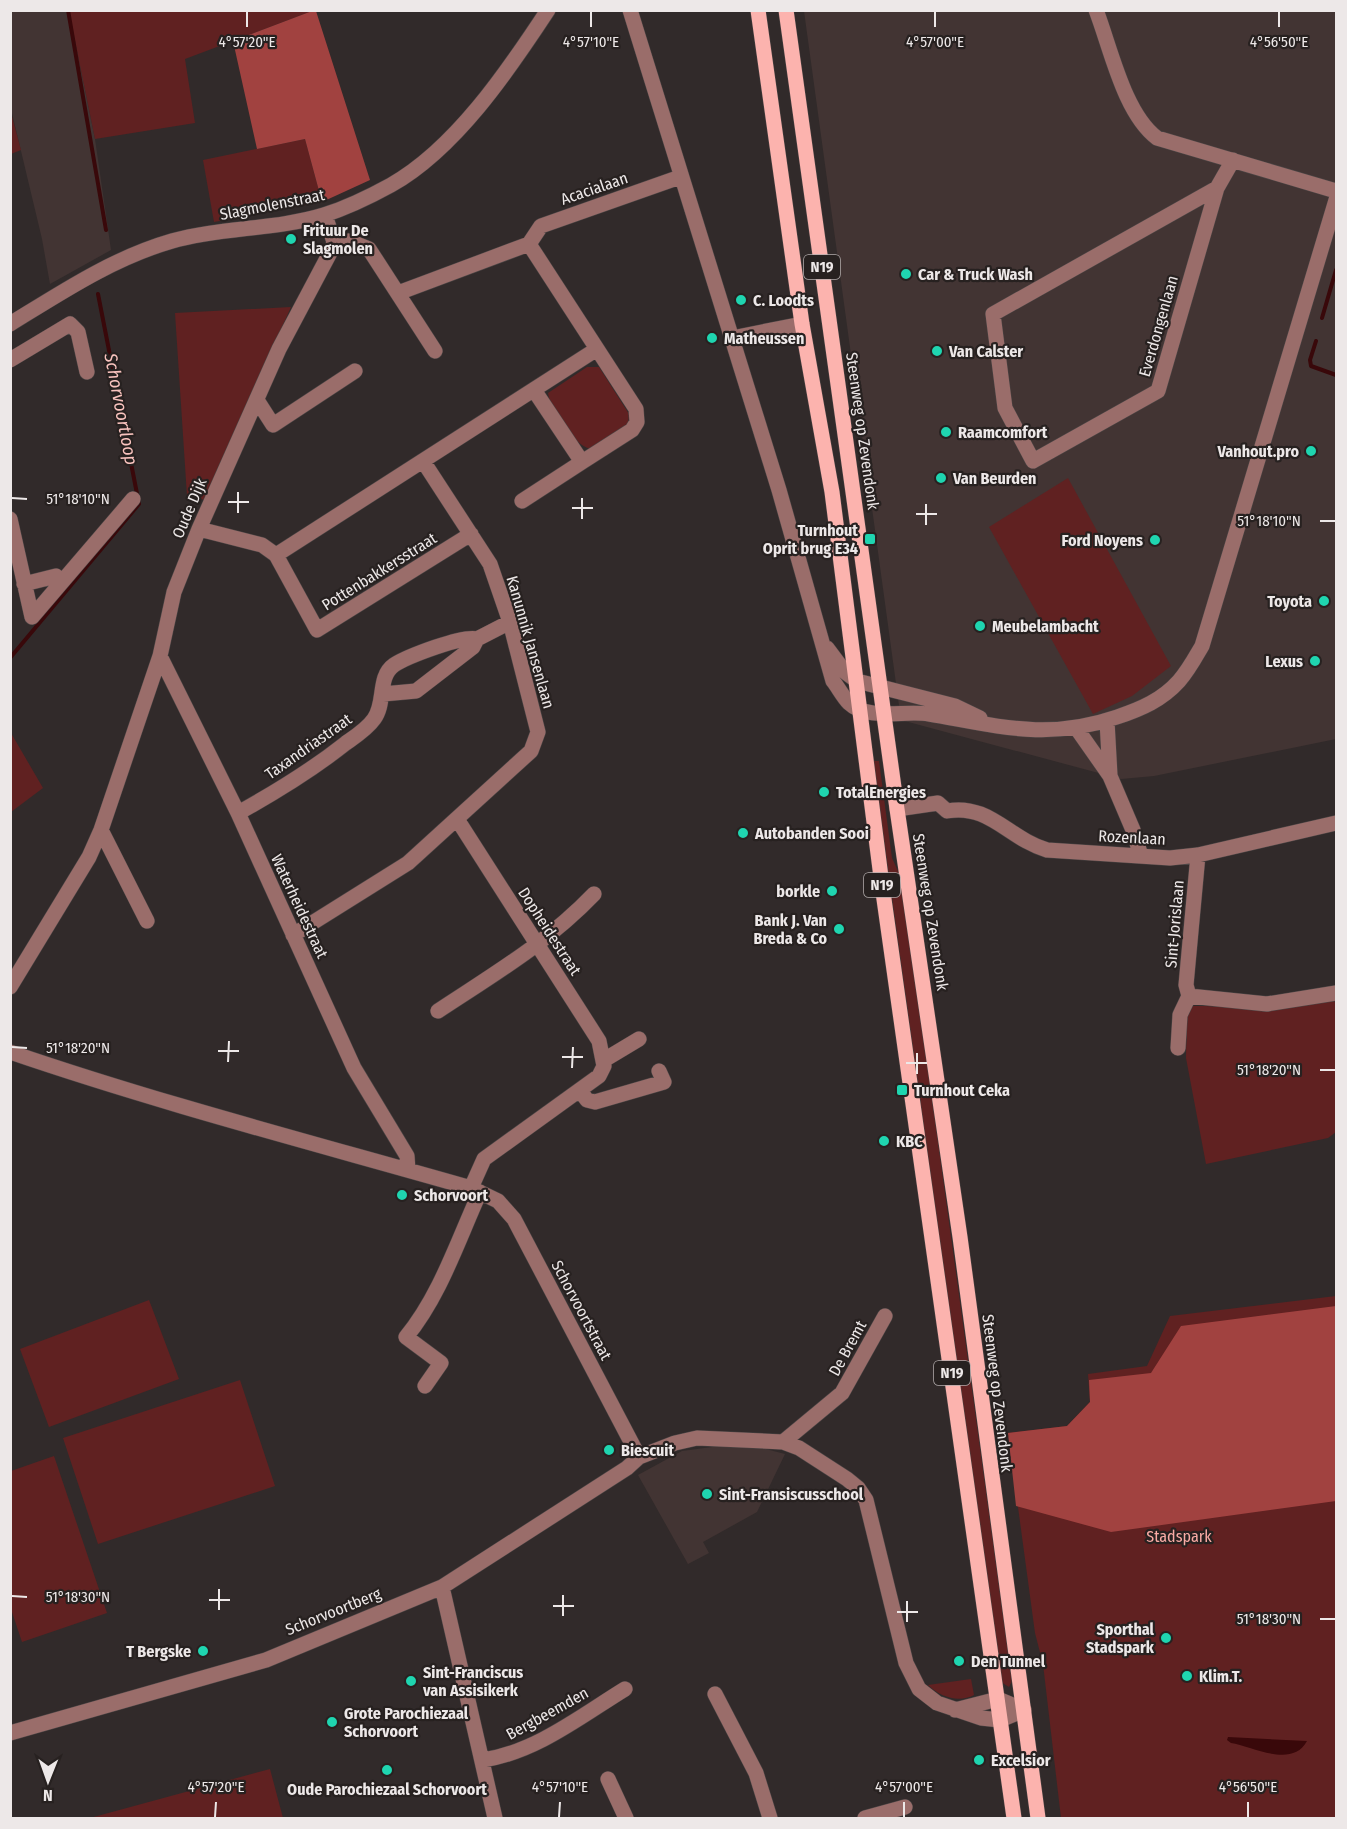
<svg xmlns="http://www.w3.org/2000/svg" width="1347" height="1829" font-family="'Fira Sans Condensed',sans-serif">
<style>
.built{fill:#423433}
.green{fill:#602121}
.forest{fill:#a14240}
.water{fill:#39080a}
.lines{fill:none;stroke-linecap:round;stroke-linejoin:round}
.stream{stroke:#39080a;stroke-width:4}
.minor-casing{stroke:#4b4545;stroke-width:16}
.major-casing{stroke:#4b4545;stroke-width:16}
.minor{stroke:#9a6d6a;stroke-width:15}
.major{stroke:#fcb3ae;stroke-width:15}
.ticks{fill:none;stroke:#ede8e8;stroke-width:2}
.poi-dot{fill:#1fd5b0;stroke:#272120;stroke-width:2}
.labels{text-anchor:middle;stroke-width:4.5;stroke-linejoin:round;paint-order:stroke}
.shield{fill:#272120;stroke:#b2acac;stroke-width:1.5}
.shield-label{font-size:15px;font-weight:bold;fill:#ede8e8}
.street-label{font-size:16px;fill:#ede8e8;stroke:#272120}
.poi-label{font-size:16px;font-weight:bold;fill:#ede8e8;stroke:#272120;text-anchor:start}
.park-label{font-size:16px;fill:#faaba5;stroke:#272120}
.water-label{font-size:18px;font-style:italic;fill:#f9c3be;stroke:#272120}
.ticks-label{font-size:15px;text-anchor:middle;fill:#ede8e8;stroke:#272120;stroke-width:4.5;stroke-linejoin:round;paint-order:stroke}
</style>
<rect width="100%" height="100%" fill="#312a2a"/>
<path class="built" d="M10,11h59l26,128 16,111 -61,34 -8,-45 -31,-130z
M804,11h532v728l-182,37 -33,3 -220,-59z
M754,1446l31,8 -28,58 -54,30 6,11 -21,11 -50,-89 44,-24 30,-4z"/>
<path class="green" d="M69,11h243l-127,48 10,64 -100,16z
M10,109l11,41 -10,4h-1z
M305,139l17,63 -108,20 -11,-62z
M291,307l-86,193 -18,-4 -12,-183z
M587,367h12l30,47 -1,12 -38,23c-19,-7 -39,-36 -42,-56z
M1068,478l103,188 -39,30 -39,18 -104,-187z
M11,733l32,55 -32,24h-1z
M873,761h6l13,97 10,22 110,801 -3,6 -8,-5z
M1333,1001l3,1v130l-8,6 -122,26 -20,-106 1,-48 6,-4h10l79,3z
M1336,1296v522h-275l-18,-154 -8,-31 -27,-200 59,-7 23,-24 -2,-28 59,-8 23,-50z
M149,1300l30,79 -130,48 -29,-78z
M240,1380l35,106 -177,58 -35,-106z
M54,1456l53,157 -85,29 -11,-33v-138z
M971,1679l3,16c-15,8 -34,2 -46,-10z
M270,1769l13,49h-193z"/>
<path class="forest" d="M312,11h4l54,169 -48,22 -17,-63 -48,10 -24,-108z
M1336,1306v195l-225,31 -95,-26 -8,-73 59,-7 23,-24 -1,-22 62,-7 30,-47z"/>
<path class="water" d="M1228,1737l79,4c-15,28 -55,5 -76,2l-4,-3z"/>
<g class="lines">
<path class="stream" d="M68,10l38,220
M1322,318l14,-48
M1316,341l-6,19 1,6 25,9
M10,658l129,-154 -41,-210"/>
<defs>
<path id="minor" d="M630,10l149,480 54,191c5,6 10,16 16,22 19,18 56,7 80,11 70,12 118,27 188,3 24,-8 45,-17 62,-36 9,-10 16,-23 23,-35l134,-446
M1096,10c15,39 28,103 61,128l179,53
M1217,188l-224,126 12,94 28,53 125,-70 59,-203 16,-28
M334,242l15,-1 20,8 66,102
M529,244l12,-18 139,-49
M398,293l131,-49 107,165 1,13 -5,8 -50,32 -48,-72
M10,324c52,-32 103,-66 162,-83 49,-14 103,-11 152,-26 22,-7 47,-19 67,-30 64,-36 117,-114 157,-175
M732,338l70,-14
M10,360l60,-36 8,8 9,40
M257,400l16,25 82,-54
M522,501l60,-39
M10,519l22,98 101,-118
M199,529l63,16 14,10 41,75 154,-96
M276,555l321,-206
M24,584l32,-8
M827,648l18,24 12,9 98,25 25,12
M160,656l78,157 116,255 53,88 1,14
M383,694l33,-3 57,-44 4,-8
M1107,721l3,54
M1077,729l33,47 23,54 8,26
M897,809l41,-6 9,8c42,-8 62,28 100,39l123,8 28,-3 138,-32
M238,813c38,-21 74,-43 108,-70 10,-7 21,-14 28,-24 12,-16 3,-42 20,-54 12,-8 71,-31 83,-26l33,-17
M457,819l142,222 5,25 -5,10 -115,83 -13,29
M101,830l46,91
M1198,855l-12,130 3,11 78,8 69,-11
M293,935l115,-72 123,-112 7,-19 -28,-110 -20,-58 -67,-103
M10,987l79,-130 12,-27 59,-174 14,-64 25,-63 80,-180 53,-100 2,-7 -9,-27
M438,1011c56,-37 109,-68 156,-117
M1178,1048l2,-33 9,-19
M10,1052c152,52 307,92 461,136l27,13 16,18 125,238
M604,1060l35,-21
M581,1092l6,8 8,2 69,-20 -5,-11
M425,1386l16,-23 -35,-26c34,-41 52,-97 74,-145
M783,1442l59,-49 43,-77
M442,1587l53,231
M715,1694l41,79 14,45
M955,1710l43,-11 26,11
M10,1733l256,-73 176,-73 185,-119 12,-11 36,-14 22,-5 86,4 16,6 48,31 11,9 8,12 40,163 13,26 18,14 44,15 19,2 24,-10
M483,1760c53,-8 98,-44 142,-71
M608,1779l18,39
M865,1818l40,-11"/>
<path id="major" d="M758,10l44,314 30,168 50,393 132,933
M786,10l111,799 63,428 78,581"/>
</defs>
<use href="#minor" class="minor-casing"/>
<use href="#major" class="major-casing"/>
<use href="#minor" class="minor"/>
<use href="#major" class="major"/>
</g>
<path class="ticks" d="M247,27v-15M591,27v-15M935,27v-15M1279,27v-15M12,498l15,1M228,502h21M572,508h21M238,513v-21M916,514h21M582,519v-21M1320,521h15M926,525v-21M12,1047l15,1M218,1051h21M562,1057h21M228,1062l1,-21M906,1063h21M572,1068l1,-21M1320,1070h15M917,1074v-21M12,1596l15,1M209,1600h21M553,1606h21M219,1610v-21M897,1612h21M563,1616v-21M1320,1619h15M907,1622v-21M215,1817l1,-15M559,1817l1,-15M904,1817v-15M1248,1817v-15"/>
<g class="poi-dot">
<circle cx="291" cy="239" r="6"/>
<circle cx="906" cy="274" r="6"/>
<circle cx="741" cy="300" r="6"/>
<circle cx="712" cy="338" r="6"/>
<circle cx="937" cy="351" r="6"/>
<circle cx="946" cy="432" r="6"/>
<circle cx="1311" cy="451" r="6"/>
<circle cx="941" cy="478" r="6"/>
<rect x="864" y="533" width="12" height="12" rx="3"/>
<circle cx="1155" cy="540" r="6"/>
<circle cx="1324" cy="601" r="6"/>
<circle cx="980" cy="626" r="6"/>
<circle cx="1315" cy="661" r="6"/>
<circle cx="824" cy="792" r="6"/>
<circle cx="743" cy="833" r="6"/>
<circle cx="832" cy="891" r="6"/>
<circle cx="839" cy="929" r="6"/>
<rect x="896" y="1084" width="12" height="12" rx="3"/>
<circle cx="884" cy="1141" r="6"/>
<circle cx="402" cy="1195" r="6"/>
<circle cx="609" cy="1450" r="6"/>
<circle cx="707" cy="1494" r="6"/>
<circle cx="1166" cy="1638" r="6"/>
<circle cx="203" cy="1651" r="6"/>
<circle cx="959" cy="1661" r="6"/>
<circle cx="1187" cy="1676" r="6"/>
<circle cx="411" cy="1681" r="6"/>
<circle cx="332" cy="1722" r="6"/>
<circle cx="979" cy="1760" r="6"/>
<circle cx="387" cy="1770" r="6"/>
</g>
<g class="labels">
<g class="shield">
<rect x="804" y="255" width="36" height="24" rx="4.5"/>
<rect x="864" y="873" width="36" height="24" rx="4.5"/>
<rect x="934" y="1361" width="36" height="24" rx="4.5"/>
</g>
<g class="shield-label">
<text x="822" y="272">N19</text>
<text x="882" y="890">N19</text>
<text x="952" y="1378">N19</text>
</g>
<g class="street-label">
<text transform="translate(594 188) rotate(-19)" y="6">Acacialaan</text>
<text transform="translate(272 204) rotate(-11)" y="6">Slagmolenstraat</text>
<text transform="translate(1158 326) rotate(-74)" y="6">Everdongenlaan</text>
<text transform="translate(863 431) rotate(82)" y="6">Steenweg op Zevendonk</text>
<text transform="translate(189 508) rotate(-67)" y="6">Oude Dijk</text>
<text transform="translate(379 571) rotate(-32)" y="6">Pottenbakkersstraat</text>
<text transform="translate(531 642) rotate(74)" y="6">Kanunnik Jansenlaan</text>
<text transform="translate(308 746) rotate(-35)" y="6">Taxandriastraat</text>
<text transform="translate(1132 837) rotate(3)" y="6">Rozenlaan</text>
<text transform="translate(300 906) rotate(65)" y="6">Waterheidestraat</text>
<text transform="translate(931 912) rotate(81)" y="6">Steenweg op Zevendonk</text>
<text transform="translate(1174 924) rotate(-85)" y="6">Sint-Jorislaan</text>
<text transform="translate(550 931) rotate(57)" y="6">Dopheidestraat</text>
<text transform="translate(582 1310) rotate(62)" y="6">Schorvoortstraat</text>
<text transform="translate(847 1348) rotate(-61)" y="6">De Bremt</text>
<text transform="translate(998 1393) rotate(83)" y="6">Steenweg op Zevendonk</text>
<text transform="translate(333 1611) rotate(-22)" y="6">Schorvoortberg</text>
<text transform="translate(547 1713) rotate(-29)" y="6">Bergbeemden</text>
</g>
<g class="poi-label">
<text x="303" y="236">Frituur De<tspan x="303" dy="18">Slagmolen</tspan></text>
<text x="918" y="280">Car &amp; Truck Wash</text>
<text x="753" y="306">C. Loodts</text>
<text x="724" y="344">Matheussen</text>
<text x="949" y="357">Van Calster</text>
<text x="958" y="438">Raamcomfort</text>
<text x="1299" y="457" text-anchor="end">Vanhout.pro</text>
<text x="953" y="484">Van Beurden</text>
<text x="858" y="536" text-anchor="end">Turnhout<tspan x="858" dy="18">Oprit brug E34</tspan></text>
<text x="1143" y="546" text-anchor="end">Ford Noyens</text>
<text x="1312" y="607" text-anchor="end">Toyota</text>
<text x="992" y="632">Meubelambacht</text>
<text x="1303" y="667" text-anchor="end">Lexus</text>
<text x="836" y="798">TotalEnergies</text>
<text x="755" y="839">Autobanden Sooi</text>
<text x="820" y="897" text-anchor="end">borkle</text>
<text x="827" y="926" text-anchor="end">Bank J. Van<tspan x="827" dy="18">Breda &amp; Co</tspan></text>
<text x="914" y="1096">Turnhout Ceka</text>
<text x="896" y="1147">KBC</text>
<text x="414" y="1201">Schorvoort</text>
<text x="621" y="1456">Biescuit</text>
<text x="719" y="1500">Sint-Fransiscusschool</text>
<text x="1154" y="1635" text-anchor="end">Sporthal<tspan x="1154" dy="18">Stadspark</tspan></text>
<text x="191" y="1657" text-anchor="end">T Bergske</text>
<text x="971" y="1667">Den Tunnel</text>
<text x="423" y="1678">Sint-Franciscus<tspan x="423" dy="18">van Assisikerk</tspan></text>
<text x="1199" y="1682">Klim.T.</text>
<text x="344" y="1719">Grote Parochiezaal<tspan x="344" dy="18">Schorvoort</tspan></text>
<text x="991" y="1766">Excelsior</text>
<text x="387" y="1795" text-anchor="middle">Oude Parochiezaal Schorvoort</text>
</g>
<g class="park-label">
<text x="1179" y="1542">Stadspark</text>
</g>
<g class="water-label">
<text transform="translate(121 409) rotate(79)" y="6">Schorvoortloop</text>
</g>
</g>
<g class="ticks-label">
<text x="247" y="47">4°57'20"E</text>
<text x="591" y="47">4°57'10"E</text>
<text x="935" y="47">4°57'00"E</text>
<text x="1279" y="47">4°56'50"E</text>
<text x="78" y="504">51°18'10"N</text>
<text x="1269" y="526">51°18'10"N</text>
<text x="78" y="1053">51°18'20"N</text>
<text x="1269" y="1075">51°18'20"N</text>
<text x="78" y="1602">51°18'30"N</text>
<text x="1269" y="1624">51°18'30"N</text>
<text x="216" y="1792">4°57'20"E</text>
<text x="560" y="1792">4°57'10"E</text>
<text x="904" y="1792">4°57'00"E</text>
<text x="1248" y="1792">4°56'50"E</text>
</g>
<rect width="1347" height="1829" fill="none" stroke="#ede8e8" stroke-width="24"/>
<g transform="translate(48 1781) rotate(181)" stroke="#272120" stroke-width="4.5" paint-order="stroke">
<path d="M0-4.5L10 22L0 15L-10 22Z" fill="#ede8e8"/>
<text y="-9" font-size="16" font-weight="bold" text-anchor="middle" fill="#ede8e8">N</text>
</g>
</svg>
